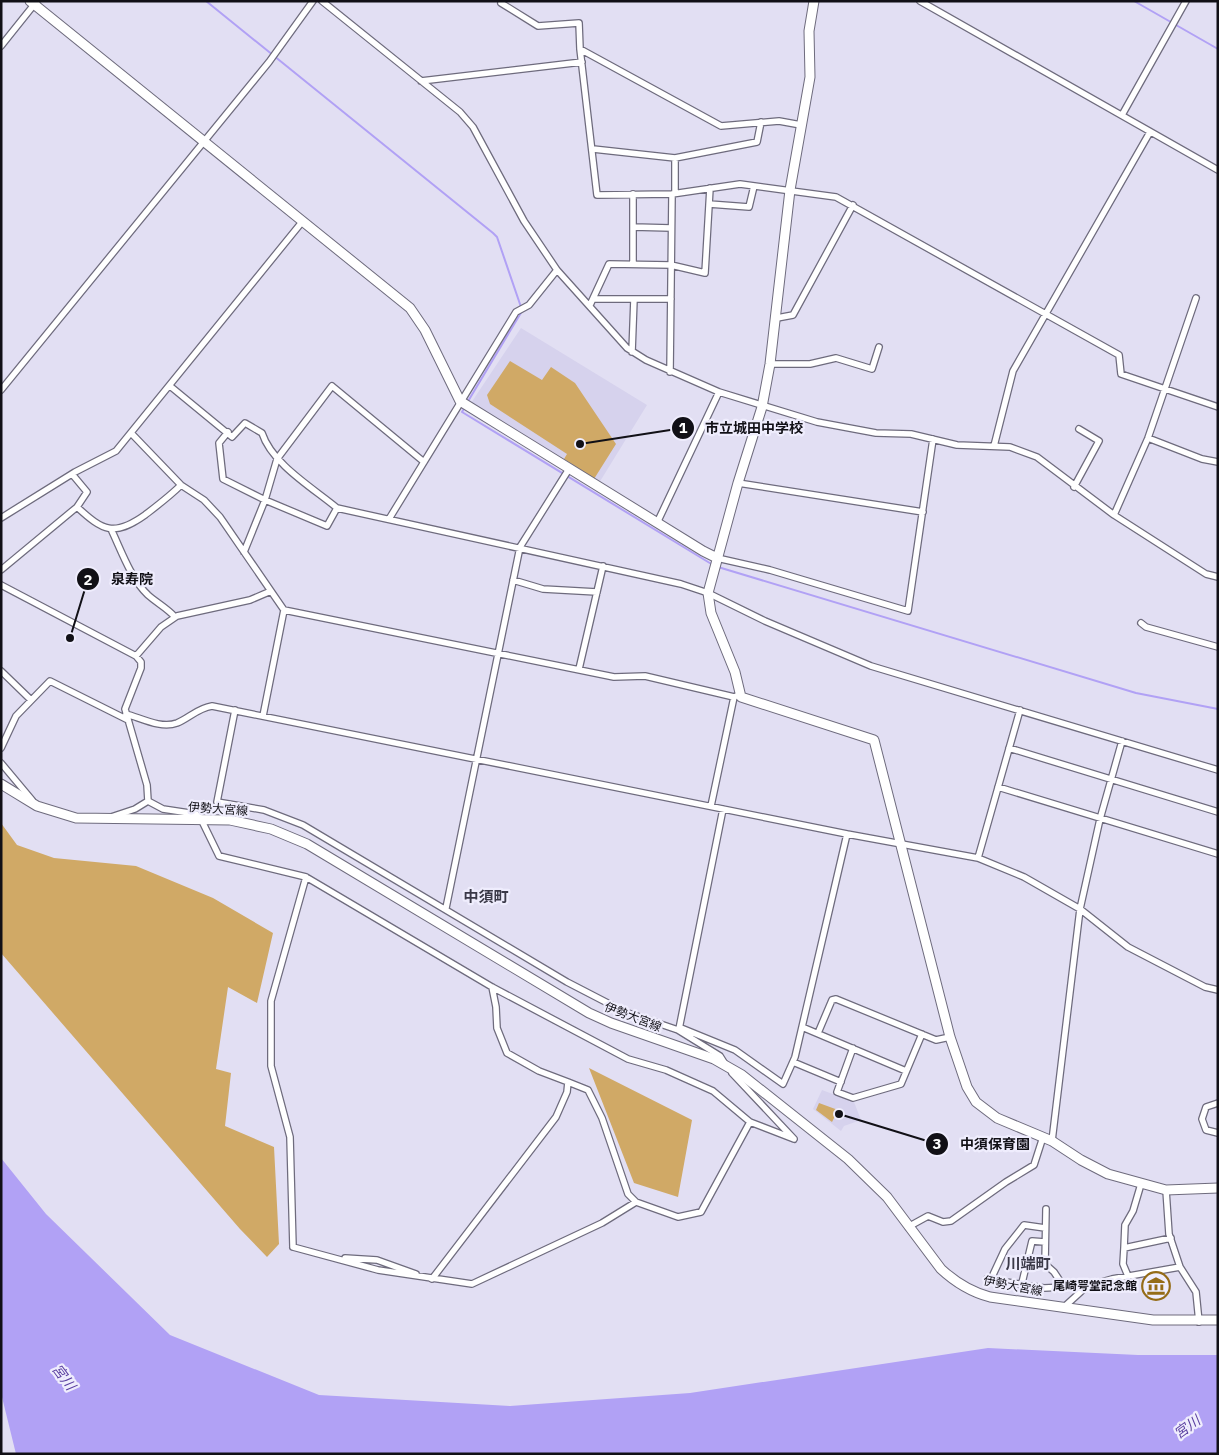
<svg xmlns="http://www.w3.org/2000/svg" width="1219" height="1455" font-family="'IBM Plex Sans','Noto Sans JP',sans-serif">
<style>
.built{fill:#d6d2ed}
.green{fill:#d0a966}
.water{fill:#b1a1f5}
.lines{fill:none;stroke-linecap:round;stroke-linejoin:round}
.stream{stroke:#b1a1f5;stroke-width:2}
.street-casing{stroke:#6e6b7d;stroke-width:8}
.secondary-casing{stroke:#6e6b7d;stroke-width:11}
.primary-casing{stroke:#6e6b7d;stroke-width:11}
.street{stroke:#fff;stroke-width:5.5}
.secondary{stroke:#fff;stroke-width:9}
.primary{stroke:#fff;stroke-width:9}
.labels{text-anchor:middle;stroke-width:4.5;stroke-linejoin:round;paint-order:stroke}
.street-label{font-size:12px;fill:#111016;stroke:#efedfd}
.poi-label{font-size:12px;font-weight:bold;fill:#111016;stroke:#efedfd;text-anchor:end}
.water-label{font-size:14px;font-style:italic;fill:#5a3fa0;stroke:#efedfd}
.quarter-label{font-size:15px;font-weight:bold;fill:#3b3948;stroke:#efedfd}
.leader{fill:none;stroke:#111016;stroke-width:2}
.callout-dot{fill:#111016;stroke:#efedfd;stroke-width:2}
.mark-label{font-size:15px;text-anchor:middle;font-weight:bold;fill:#fff}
.callout-label{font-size:14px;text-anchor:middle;font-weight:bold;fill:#111016;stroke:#efedfd;stroke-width:4.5;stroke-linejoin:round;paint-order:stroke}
</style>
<rect width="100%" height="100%" fill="#e2dff3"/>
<path class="built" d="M521,328l126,77 -48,78 -128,-80z
M822,1090l32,12 7,18 -17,6 -3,5 -28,-22z"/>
<path class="green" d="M510,361l32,19 9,-13 24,16 41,61 -22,35 -30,-20 3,-5 -77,-50 -3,-9z
M1,823l16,22 37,13 82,8 77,32 60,35 -16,70 -29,-16 -12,82 15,4 -6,53 49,21 5,97 -12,13 -27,-28 -239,-276z
M589,1068l103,52 -14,77 -44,-14z
M819,1103l19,7 -6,12 -16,-12z"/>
<path class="water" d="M1,1158l45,56 124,121 149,60 191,11 180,-13 298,-45 150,7h80v99h-1202l-15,-61z"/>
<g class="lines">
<path class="stream" d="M206,1l287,232 4,4 24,70
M1134,1l84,48
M467,403l55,-92
M465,407l-3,5 251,153
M718,567l418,126 82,16"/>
<defs>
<path id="street" d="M322,1l138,111 13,15 51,94 33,49 70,78 19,12 73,32 98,30 59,11 35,1 46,11 53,2 27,10 77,58 92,59 12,3
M920,1l298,169
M501,3l37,23 41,-3 1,26 141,77 58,-5 22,4
M1,46l36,-45
M580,49l17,146 75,-1
M421,81l161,-19
M1122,115l64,-114
M593,149l82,9
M675,193v-35l82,-16 4,-20
M709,204l40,3 5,-21
M633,227l38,1
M633,264v-70
M593,299h78
M590,305l19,-41 62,1 34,8 5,-85
M777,318l16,-3 60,-110
M632,352l2,-53
M770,364h40l26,-6 36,11 7,-22
M670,372l2,-178 68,-10 96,13 283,158 2,19 97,33
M170,386l62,51 13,-14 17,10c10,31 51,55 75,75
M1,390l268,-328 44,-61
M228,432l-9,11 4,36 42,21 62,26 10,-18 344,76 27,9 57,28 106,45 347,104
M132,434l49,51 23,15 16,17 64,93 -21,106
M1148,438l54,21 16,3
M994,446l19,-75 137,-239
M72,474l15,18 -10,15
M738,483l185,29
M1074,487l25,-46 -20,-12
M1114,515l34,-77 48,-140
M1,518l74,-46 41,-21 186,-229
M389,519l127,-207 13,-7 28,-35
M657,523l62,-131
M111,529c10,21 20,50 37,66 9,8 19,13 27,22
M244,552l21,-52 12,-41 55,-73 92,76
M717,558l53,12 138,41 25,-172
M1,570l76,-63c26,24 37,30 68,8 13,-10 25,-19 36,-30
M513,580l30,9 54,3
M1,585l135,71 5,6v6l-16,41 22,76 1,16
M284,610l330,67 31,-1 89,21 5,-2
M1141,623l5,4 72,20
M136,656l25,-29 16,-11 73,-16 21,-9
M579,669l24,-103
M1,671l30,29
M235,710l-18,92 47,8 39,15 264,157 58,30 53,18 42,26 5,8
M126,714c15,4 35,15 51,9 12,-5 21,-15 35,-17l635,128 131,24 46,19 56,32 48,38 77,40 13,3
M1,748l15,-32 34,-35 78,39
M1009,748l209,64
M1,763l31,37
M998,787l220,67
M148,801l15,8 33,5 5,5 18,37 87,21 186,110 136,72 38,11 47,21 37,31 44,17 -62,-66
M711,806l23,-109
M111,817l24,-8 13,-8
M978,858l42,-148
M446,908l74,-361 49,-78
M802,1027l104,44
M681,1028l54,22 48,34 12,-27 52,-223
M679,1029l44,-220
M818,1033l14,-33 4,-1 100,41 14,-3
M853,1048l-16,44 16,6 48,-14 21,-50
M793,1062l48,20
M568,1082l20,8 14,28 26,76 8,8
M1218,1103l-12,4 -4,12 4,11 12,3
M1052,1141l28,-232 20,-90 22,-78
M1166,1190l3,44 11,33 16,25 3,30
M1046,1209l-1,55 9,8 10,15
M908,1227l20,-11 15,6 8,-1 55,-39 28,-17 9,-28
M293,1247l85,23 94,14 130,-61 34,-21 42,15 23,-5 49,-90
M293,1247l-3,-110 -19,-71v-65l35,-124
M1124,1248l1,-23 8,-14 8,-27
M345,1258l32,2 39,14
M1128,1276l-5,-12 1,-16 47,-10
M430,1278l2,1 124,-162 11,-25 1,-10 -29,-11 -32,-18 -10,-25 -1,-21 -4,-20
M987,1279l57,9 43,-2
M991,1279l14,-30 19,-24 21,3
M1022,1283l10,-42 13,1
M1063,1308l24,-22 25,-7 68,-12"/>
<path id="secondary" d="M30,1l380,307 15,22 35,71 243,150 14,7
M814,1l-5,30 1,46 -20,113 -20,174 -8,43 -24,76 -30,110 3,20 24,59 6,25 133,43 76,297 17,50 9,15 21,16 55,23 29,19 27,14 58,16 52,-2"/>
<path id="primary" d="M1,784l36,22 39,12 154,2 41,9 36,15 282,169 22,10 103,36 28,16 106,84 39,38 54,72c14,13 30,23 49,28l163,23h65"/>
</defs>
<use href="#street" class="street-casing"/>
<use href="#secondary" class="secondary-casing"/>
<use href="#primary" class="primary-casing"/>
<use href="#street" class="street"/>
<use href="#secondary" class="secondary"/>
<use href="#primary" class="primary"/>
</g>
<defs>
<symbol id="museum-ring" viewBox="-11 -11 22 22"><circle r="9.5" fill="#efedfd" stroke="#956c17" stroke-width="1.5"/><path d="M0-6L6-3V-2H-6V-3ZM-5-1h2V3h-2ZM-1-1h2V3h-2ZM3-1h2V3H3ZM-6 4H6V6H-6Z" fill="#956c17"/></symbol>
</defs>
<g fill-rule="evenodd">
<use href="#museum-ring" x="1140" y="1270" width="32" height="32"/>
</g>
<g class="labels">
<g class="street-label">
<text transform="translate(218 809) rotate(4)" y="4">伊勢大宮線</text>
<text transform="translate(633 1017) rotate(21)" y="4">伊勢大宮線</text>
<text transform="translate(1013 1286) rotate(11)" y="4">伊勢大宮線</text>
</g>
<g class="poi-label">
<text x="1137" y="1290">尾崎咢堂記念館</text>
</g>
<g class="water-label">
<text transform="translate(64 1377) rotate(53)" y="5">宮川</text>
<text transform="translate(1187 1427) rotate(-36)" y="5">宮川</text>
</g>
<g class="quarter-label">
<text x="486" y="902">中須町</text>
<text x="1028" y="1269">川端町</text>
</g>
</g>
<path class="leader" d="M580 444L683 428M70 638L88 579M839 1114L937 1144"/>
<g class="callout-dot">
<circle cx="580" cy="444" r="5"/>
<circle cx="70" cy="638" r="5"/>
<circle cx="839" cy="1114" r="5"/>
<circle cx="683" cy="428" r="12"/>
<circle cx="88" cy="579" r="12"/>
<circle cx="937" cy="1144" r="12"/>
</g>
<g class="mark-label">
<text x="683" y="433">1</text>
<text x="88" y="585">2</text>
<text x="937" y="1149">3</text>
</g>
<g class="callout-label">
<text x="754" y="433">市立城田中学校</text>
<text x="132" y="584">泉寿院</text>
<text x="995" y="1149">中須保育園</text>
</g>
<rect width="1219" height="1455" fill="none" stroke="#111016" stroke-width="5"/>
</svg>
